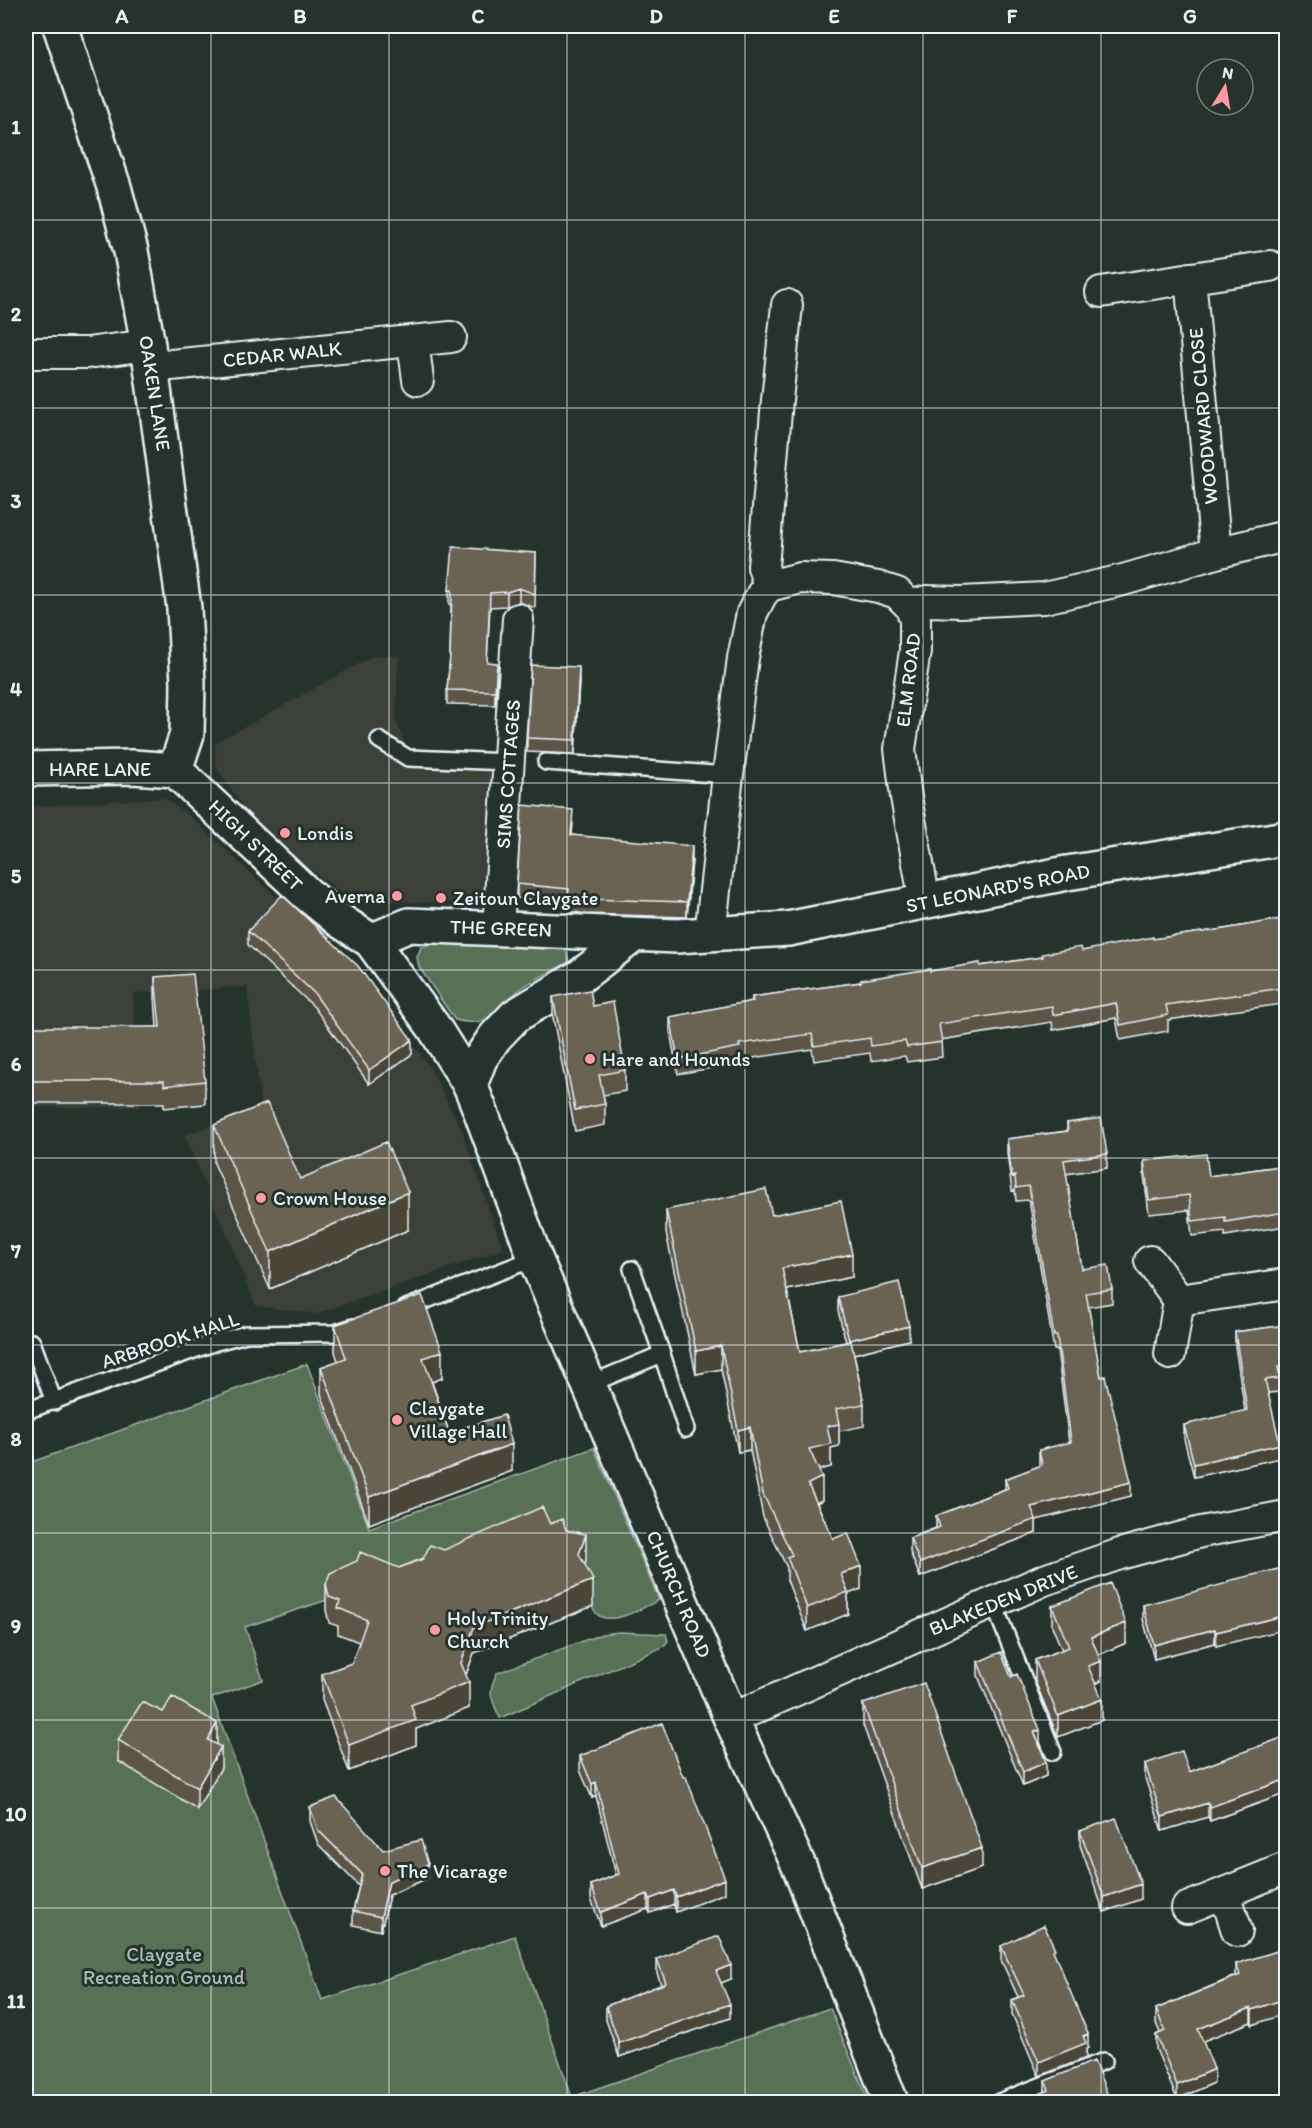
<svg xmlns="http://www.w3.org/2000/svg" width="1312" height="2128" font-family="Itim,sans-serif">
<style>
.built{fill:#3a4138}
.green{fill:#587056;stroke:#a0b0a7;stroke-width:1.5}
.lines{fill:none;stroke-linecap:round;stroke-linejoin:round}
.lane-casing{stroke:#e8f1f8;stroke-width:20}
.street-casing{stroke:#e8f1f8;stroke-width:34}
.secondary-casing{stroke:#e8f1f8;stroke-width:38}
.lane{stroke:#26332d;stroke-width:15}
.street{stroke:#26332d;stroke-width:30}
.secondary{stroke:#26332d;stroke-width:33}
.wall{fill:#5b5447;stroke:#e8f1f8;stroke-width:1.5}
.shaded-wall{fill:#4a4539;stroke:#e8f1f8;stroke-width:1.5}
.building{fill:#6a6252;stroke:#e8f1f8;stroke-width:1.5}
.grid{fill:none;stroke:#e8f1f8;stroke-width:1.5;stroke-opacity:0.55}
.poi-dot{fill:#ff9aa2;stroke:#26332d;stroke-width:2}
.labels{text-anchor:middle;stroke-width:6;stroke-linejoin:round;paint-order:stroke}
.street-label{font-size:20px;fill:#e8f1f8;stroke:#26332d}
.poi-label{font-size:20px;fill:#e8f1f8;stroke:#26332d;text-anchor:start}
.park-label{font-size:20px;fill:#aebdb7;stroke:#26332d}
.neatline{fill:none;stroke:#e8f1f8;stroke-width:2}
.grid-label{font-size:20px;text-anchor:middle;font-weight:bold;fill:#e8f1f8}
</style>
<rect width="100%" height="100%" fill="#26332d"/>
<filter id="ink" filterUnits="userSpaceOnUse"><feTurbulence type="fractalNoise" baseFrequency=".0167" numOctaves="2"/><feDisplacementMap in="SourceGraphic" scale="12" xChannelSelector="R" yChannelSelector="G"/><feConvolveMatrix kernelMatrix="1 2 1 2 8 2 1 2 1" color-interpolation-filters="sRGB"/></filter>
<g filter="url(#ink)">
<path class="built" d="M373,656h25l-2,66 11,27 99,5 -10,150 -132,-3 -15,-3 -63,-47 -43,-44 -27,-41 -1,-23z
M163,798l27,18 85,80 82,74 72,96 32,62 42,121 -187,65 -60,-8 -71,-171 76,-28 -14,-120 -114,6 7,114h-114v-300z"/>
<path class="green" d="M432,943l133,4 4,15c-16,9 -35,16 -50,28 -24,19 -28,39 -64,30l-36,-53 -2,-10 4,-10z
M307,1364l62,164 225,-80 65,152c-14,7 -50,28 -63,13 -5,-7 -9,-18 -13,-26l-253,12 -85,28 18,53 -51,18 110,302 193,-64 57,161 258,-89 39,94h-843v-401l6,-2 -6,-21v-214z
M619,1632l47,2 2,7 -5,6 -163,71c-9,-20 -13,-25 -3,-45l105,-39z"/>
<g class="lines">
<defs>
<path id="lane" d="M379,740l29,18 101,4
M546,762l182,13
M406,1308l129,-50
M32,1342l22,60
M662,1354l24,75
M590,1384l72,-30 -30,-85
M26,1411l190,-69 30,-8 89,-1 18,-6
M993,1602l60,150
M999,2102l105,-41"/>
<path id="street" d="M1190,278l26,275
M1101,292l169,-26
M413,341l5,39
M26,353h61l61,-8
M151,367l300,-30
M769,586l-6,-19 14,-167 10,-95
M910,606l17,-5 34,1 83,-4 79,-18 93,-27 70,-17
M498,928l20,-309
M710,935l18,-160 15,-117 9,-45 10,-19 7,-8 31,-8 33,1 45,8 19,6 13,13 5,13v32l-15,98 6,48 19,105
M1150,1261l29,39 -9,54
M1179,1300l107,-16
M731,1719l313,-139 76,-26 81,-22 85,-16
M1225,1893l12,38
M1187,1908l99,-40"/>
<path id="secondary" d="M60,26l54,161 17,64 17,94 36,263 4,75 -1,51 -12,36
M26,769l107,-2 42,3
M175,770l132,124 32,26 32,21 62,85 37,59 9,22 56,151 196,461 68,147 92,236
M371,941l38,-16 268,11 111,-7 279,-56 219,-35
M470,1085l10,-26 15,-22 20,-21 63,-38 56,-43"/>
</defs>
<use href="#lane" class="lane-casing"/>
<use href="#street" class="street-casing"/>
<use href="#secondary" class="secondary-casing"/>
<use href="#lane" class="lane"/>
<use href="#street" class="street"/>
<use href="#secondary" class="secondary"/>
</g>
<path class="wall" d="M536,553l-1,55 -16,-6 -12,4 -17,1 -3,56 10,14 -2,28 -48,-1v-14l3,-33 1,-52 -2,-1v-14z
M579,681l-4,73 -48,-2v-14z
M573,824l-1,11 120,25 -5,57 -101,-3 -18,-3v-7l-51,-6v-14z
M1287,918v116l-5,-30 -114,16v11l-48,9 -4,-22 -63,12 -1,-8 -111,18 1,17 -35,5 -2,-6 -34,5 -1,-8 -56,8 -2,-12 -72,11v3l-62,11 -8,-42v-15l82,-16v-4l109,-15 69,-11 50,-5 102,-15 71,-12 71,-10z
M248,931l164,123 -43,30 -55,-77 -66,-62z
M155,977l50,104v23l-41,4v-5h-138v-71l131,-5 -2,-28z
M553,997l40,9 32,64v21l-22,4 2,9v21l-30,6 -22,-113z
M1067,1123l40,31v14l-41,6 16,95 30,20v14l-24,4 13,70 30,119 -95,24v13l-116,44 -10,-25v-14l26,-10v-12l69,-27v-10l34,-13v-16l30,-7 -12,-93h-3l-25,-150 -13,1 -1,-11 -3,1 -5,-38v-14l60,-8z
M214,1125l86,54 108,51 -138,59 -56,-126z
M1144,1161l65,15 78,-11v56l-2,1v4l-60,10v-4l-33,4 -3,-26 -40,4 -5,-39z
M666,1210l106,5 80,62 -65,13 13,62 46,-10 -8,-31v-14l71,43 -55,14 10,50v22l-25,5v15l-8,2v19l-13,3 4,30 -5,3 16,36 28,50 -13,5v20l-41,17 -20,-51v-12l-24,-51 -13,-67 -12,2 -17,-83 -25,5 -30,-141z
M335,1325l107,53 -10,4 17,50 63,39 -143,53 -48,-130v-27l17,-6 -3,-9z
M1287,1325v55l-7,1v11l-12,1 12,65 -86,19 -10,-38v-14l61,-14 -10,-65v-14z
M550,1524l16,6 20,30 -1,4 8,42 -119,47 -8,22 3,33 -53,21v16l-67,26 -27,-71v-26l30,-11 7,-21 -21,-8v-8l-9,-3 -3,-13v-26l73,-16 45,-18z
M1287,1567l-71,79 -1,-3 -61,16 -11,-40v-14l85,-21v-3z
M1052,1606l74,37 -28,12 3,26 -5,3 6,36 -44,17 -23,-56v-21l27,-10 -10,-24z
M978,1662l62,83 6,31 -23,10 -45,-110z
M863,1704l119,164 -60,21 -59,-164z
M163,1712l54,32 4,24 -24,41 -79,-48v-21z
M1287,1736v57l-77,28 -2,-4 -46,14 -17,-53v-14l44,8z
M580,1756l145,137 -49,19 -2,-8 -24,9 -2,-4 -47,17 -10,-27v-14l25,-10 -20,-79 -4,2 -12,-28z
M310,1807l73,43 45,28 -39,17 -8,36 -28,-6v-14l6,-25 -41,-42 -8,-23z
M1080,1831l61,68 -37,13 -24,-67z
M1001,1946l54,10 33,92 -2,1v9l-47,18 -27,-62v-14l6,-3 -17,-37z
M1287,1948l-35,77 -1,-3 -48,19 11,42 -37,16 -21,-50v-14l4,-2 -4,-10v-14l80,-33v-12z
M657,1959l74,20 -10,4 9,35 -111,39 -13,-37v-14l55,-21 -4,-12z
M1045,2081l66,22h-82v-5l16,-6z"/>
<path class="shaded-wall" d="M519,588v14l-12,4v-14z
M497,663v14l-2,28v-14z
M579,667v14l-4,73v-14z
M692,846v14l-5,57v-15z
M412,1040v14l-43,30v-14z
M408,1192v38l-138,59v-37z
M852,1254v23l-70,14v-23z
M909,1326v14l-60,15v-15z
M721,1346v23l-25,5v-23z
M442,1351v27l-19,7v-27z
M839,1424v22l-8,2v19l-22,5v-23l18,-23z
M750,1427v23l-12,2v-22z
M512,1444v27l-143,53v-27z
M1280,1444v14l-86,19v-13z
M822,1477v23l-14,7v-23z
M1131,1482v14l-95,24v13l-116,44v-14l111,-56z
M586,1534v26l-7,20v-26z
M861,1566v23l-13,5v20l-41,17v-23l34,-34z
M593,1580v26l-119,47 -12,32 7,-3v26l-53,21v16l-67,26v-26l62,-40 50,-42 13,-36z
M1287,1615v14l-71,17v-14z
M1126,1623v20l-35,15v-21z
M1215,1629v14l-61,16v-14z
M1101,1661v20l-13,6v-21z
M1102,1699v21l-44,17v-21z
M217,1723v21l-9,16v-20z
M1040,1730v15l-6,-13z
M221,1747v21l-24,41v-21z
M1046,1762v14l-23,10v-14z
M1287,1779v14l-77,28v-14z
M596,1782v14l-4,2v-14z
M1208,1803v14l-46,14v-14z
M982,1848v20l-60,21v-21z
M428,1864v14l-39,17 -8,36v-14l8,-36z
M725,1879v14l-49,19v-15z
M1141,1884v15l-37,13v-15z
M674,1890v14l-24,9v-14z
M648,1894v15l-47,17v-14z
M731,1965v14l-15,6v-14z
M1287,1998v15l-35,12v-15z
M730,2004v14l-111,39v-14z
M1251,2008v14l-53,21v-14z
M1088,2034v14l-2,1v9l-47,18v-14z
M1214,2069v14l-37,16v-14z"/>
<path class="building" d="M453,547l83,6 -1,41 -16,-6 -12,4 -17,1 -3,69 10,1 -2,28 -48,-1 3,-33 2,-67h-3z
M531,665l48,2 -4,73 -48,-2z
M522,805l51,5 -2,25 121,11 -5,56 -101,-3 -18,-2 1,-8 -52,-5z
M282,895l76,71 54,74 -43,30 -55,-77 -66,-62z
M1287,918v100l-5,-30 -116,17 2,10 -48,10 -4,-22 -63,12 -1,-9 -113,18 3,18 -35,5 -2,-6 -34,5 -1,-8 -56,8 -2,-12 -73,10 1,3 -62,12 -8,-42 83,-16 -1,-4 109,-15v-2l69,-11v2l50,-8v3l63,-9 -1,-3 39,-7 1,4 71,-14v2l71,-10z
M193,974l12,107 -41,5v-5h-138v-49h8v-5h126l-5,-50z
M590,990l3,16 20,-4 12,68 -26,5 6,29 -30,6 -22,-113z
M267,1103l33,76 86,-37 22,50 -138,60 -56,-127z
M1101,1118l6,36 -43,6 18,109 26,-4 4,24 -26,4 15,84 4,-1 26,106 -100,25 5,12 -116,44 -10,-25 30,-11 -4,-11 72,-28 -3,-9 37,-14 -3,-15 32,-8 -14,-106h-3l-25,-150 -13,2 -1,-12 -3,1 -5,-38 61,-8 -1,-8z
M1206,1154l3,22 78,-11v42l-3,1 1,4 -60,10v-5l-33,4 -3,-26 -40,5 -5,-39z
M766,1189l6,26 69,-14 11,53 -70,14 18,84 51,-11 13,63 -28,5 3,15 -12,2 4,18 -22,5 13,28 -14,7 25,55 15,-6 13,33 -20,8 7,18 -41,16 -20,-51 5,-2 -29,-61 -13,-67 -12,3 -17,-84 -25,5 -30,-141z
M899,1282l10,44 -60,14 -11,-43z
M422,1295l20,56 -19,7 26,74 55,-17 8,29 -143,53 -48,-130 25,-9 -11,-33z
M1287,1325v41l-9,1 2,11 -15,2 15,64 -86,20 -10,-39 63,-15 -12,-78z
M542,1507l8,17 12,-5 4,11 20,4 -7,20 14,26 -119,47 -13,36 8,19 -58,23 5,15 -67,25 -27,-71 30,-11 15,-43 -29,-12 2,-7 -11,-4 -3,-13 4,-11 27,-12 3,-9 39,16 24,-9 7,-14 14,5z
M1287,1567v48l-71,17 -1,-3 -61,16 -11,-40 85,-22v-2z
M1110,1583l16,40 -35,14 10,24 -13,5 14,33 -44,17 -23,-56 34,-13 -17,-41z
M1001,1652l10,25 6,-3 23,56 -6,2 12,30 -23,10 -45,-110z
M924,1683l58,165 -60,20 -59,-164z
M172,1697l45,26 -9,17 13,7 -24,41 -79,-48 24,-38 21,10z
M662,1723l21,54h3l39,102 -49,18 -2,-7 -24,9 -2,-5 -47,18 -10,-27 28,-11 -23,-92 -4,2 -12,-28z
M1287,1736v43l-77,28 -2,-4 -46,14 -17,-53 37,-13 7,21z
M336,1797l47,53 38,-10 7,24 -39,17 -8,36 -28,-6 9,-37 -44,-44 -8,-23z
M1116,1818l25,66 -37,13 -24,-66z
M1044,1925l11,24 -2,1 35,84 -5,2 3,7 -47,19 -27,-62 12,-5 -23,-49z
M719,1936l12,29 -15,6 14,33 -111,39 -13,-37 60,-23 -9,-24z
M1287,1948v50l-35,12 -1,-2 -53,21 16,40 -37,16 -21,-50 9,-4 -9,-22 84,-34 -4,-11z
M1094,2061l17,42h-80l-2,-5 20,-8 -4,-9z"/>
</g>
<path class="grid" d="M211,26v2076M389,26v2076M567,26v2076M745,26v2076M923,26v2076M1101,26v2076M26,220h1260M26,408h1260M26,595h1260M26,783h1260M26,970h1260M26,1158h1260M26,1345h1260M26,1533h1260M26,1720h1260M26,1908h1260"/>
<g class="poi-dot">
<circle cx="285" cy="833" r="6"/>
<circle cx="397" cy="896" r="6"/>
<circle cx="441" cy="898" r="6"/>
<circle cx="590" cy="1059" r="6"/>
<circle cx="261" cy="1198" r="6"/>
<circle cx="397" cy="1420" r="6"/>
<circle cx="435" cy="1630" r="6"/>
<circle cx="385" cy="1871" r="6"/>
</g>
<g class="labels">
<g class="street-label">
<text transform="translate(282 354) rotate(-6)" y="7">CEDAR WALK</text>
<text transform="translate(155 393) rotate(81)" y="7">OAKEN LANE</text>
<text transform="translate(1203 416) rotate(-95)" y="7">WOODWARD CLOSE</text>
<text transform="translate(908 680) rotate(-83)" y="7">ELM ROAD</text>
<text x="100" y="776">HARE LANE</text>
<text transform="translate(508 774) rotate(-86)" y="7">SIMS COTTAGES</text>
<text transform="translate(256 845) rotate(44)" y="7">HIGH STREET</text>
<text transform="translate(998 888) rotate(-11)" y="7">ST LEONARD'S ROAD</text>
<text transform="translate(501 928) rotate(2)" y="7">THE GREEN</text>
<text transform="translate(170 1340) rotate(-18)" y="7">ARBROOK HALL</text>
<text transform="translate(679 1594) rotate(67)" y="7">CHURCH ROAD</text>
<text transform="translate(1003 1600) rotate(-22)" y="7">BLAKEDEN DRIVE</text>
</g>
<g class="poi-label">
<text x="297" y="840">Londis</text>
<text x="385" y="903" text-anchor="end">Averna</text>
<text x="453" y="905">Zeitoun Claygate</text>
<text x="602" y="1066">Hare and Hounds</text>
<text x="273" y="1205">Crown House</text>
<text x="409" y="1415">Claygate<tspan x="409" dy="23">Village Hall</tspan></text>
<text x="447" y="1625">Holy Trinity<tspan x="447" dy="23">Church</tspan></text>
<text x="397" y="1878">The Vicarage</text>
</g>
<g class="park-label">
<text x="164" y="1961">Claygate<tspan x="164" dy="23">Recreation Ground</tspan></text>
</g>
</g>
<rect width="1312" height="2128" fill="none" stroke="#26332d" stroke-width="66"/>
<g transform="translate(1225 87) rotate(11)"><circle r="28" fill="#26332d" stroke="#747f7e" stroke-width="1.5"/>
<path d="M0-4.5L10 22L0 15L-10 22Z" fill="#ff9aa2"/>
<text y="-9" font-size="16" font-weight="bold" text-anchor="middle" fill="#e8f1f8">N</text>
</g>
<rect x="33" y="33" width="1246" height="2062" class="neatline"/>
<g class="grid-label">
<text x="122" y="23">A</text>
<text x="300" y="23">B</text>
<text x="478" y="23">C</text>
<text x="656" y="23">D</text>
<text x="834" y="23">E</text>
<text x="1012" y="23">F</text>
<text x="1190" y="23">G</text>
<text x="16" y="134">1</text>
<text x="16" y="321">2</text>
<text x="16" y="508">3</text>
<text x="16" y="696">4</text>
<text x="16" y="883">5</text>
<text x="16" y="1071">6</text>
<text x="16" y="1258">7</text>
<text x="16" y="1446">8</text>
<text x="16" y="1633">9</text>
<text x="16" y="1821">10</text>
<text x="16" y="2008">11</text>
</g>
</svg>
